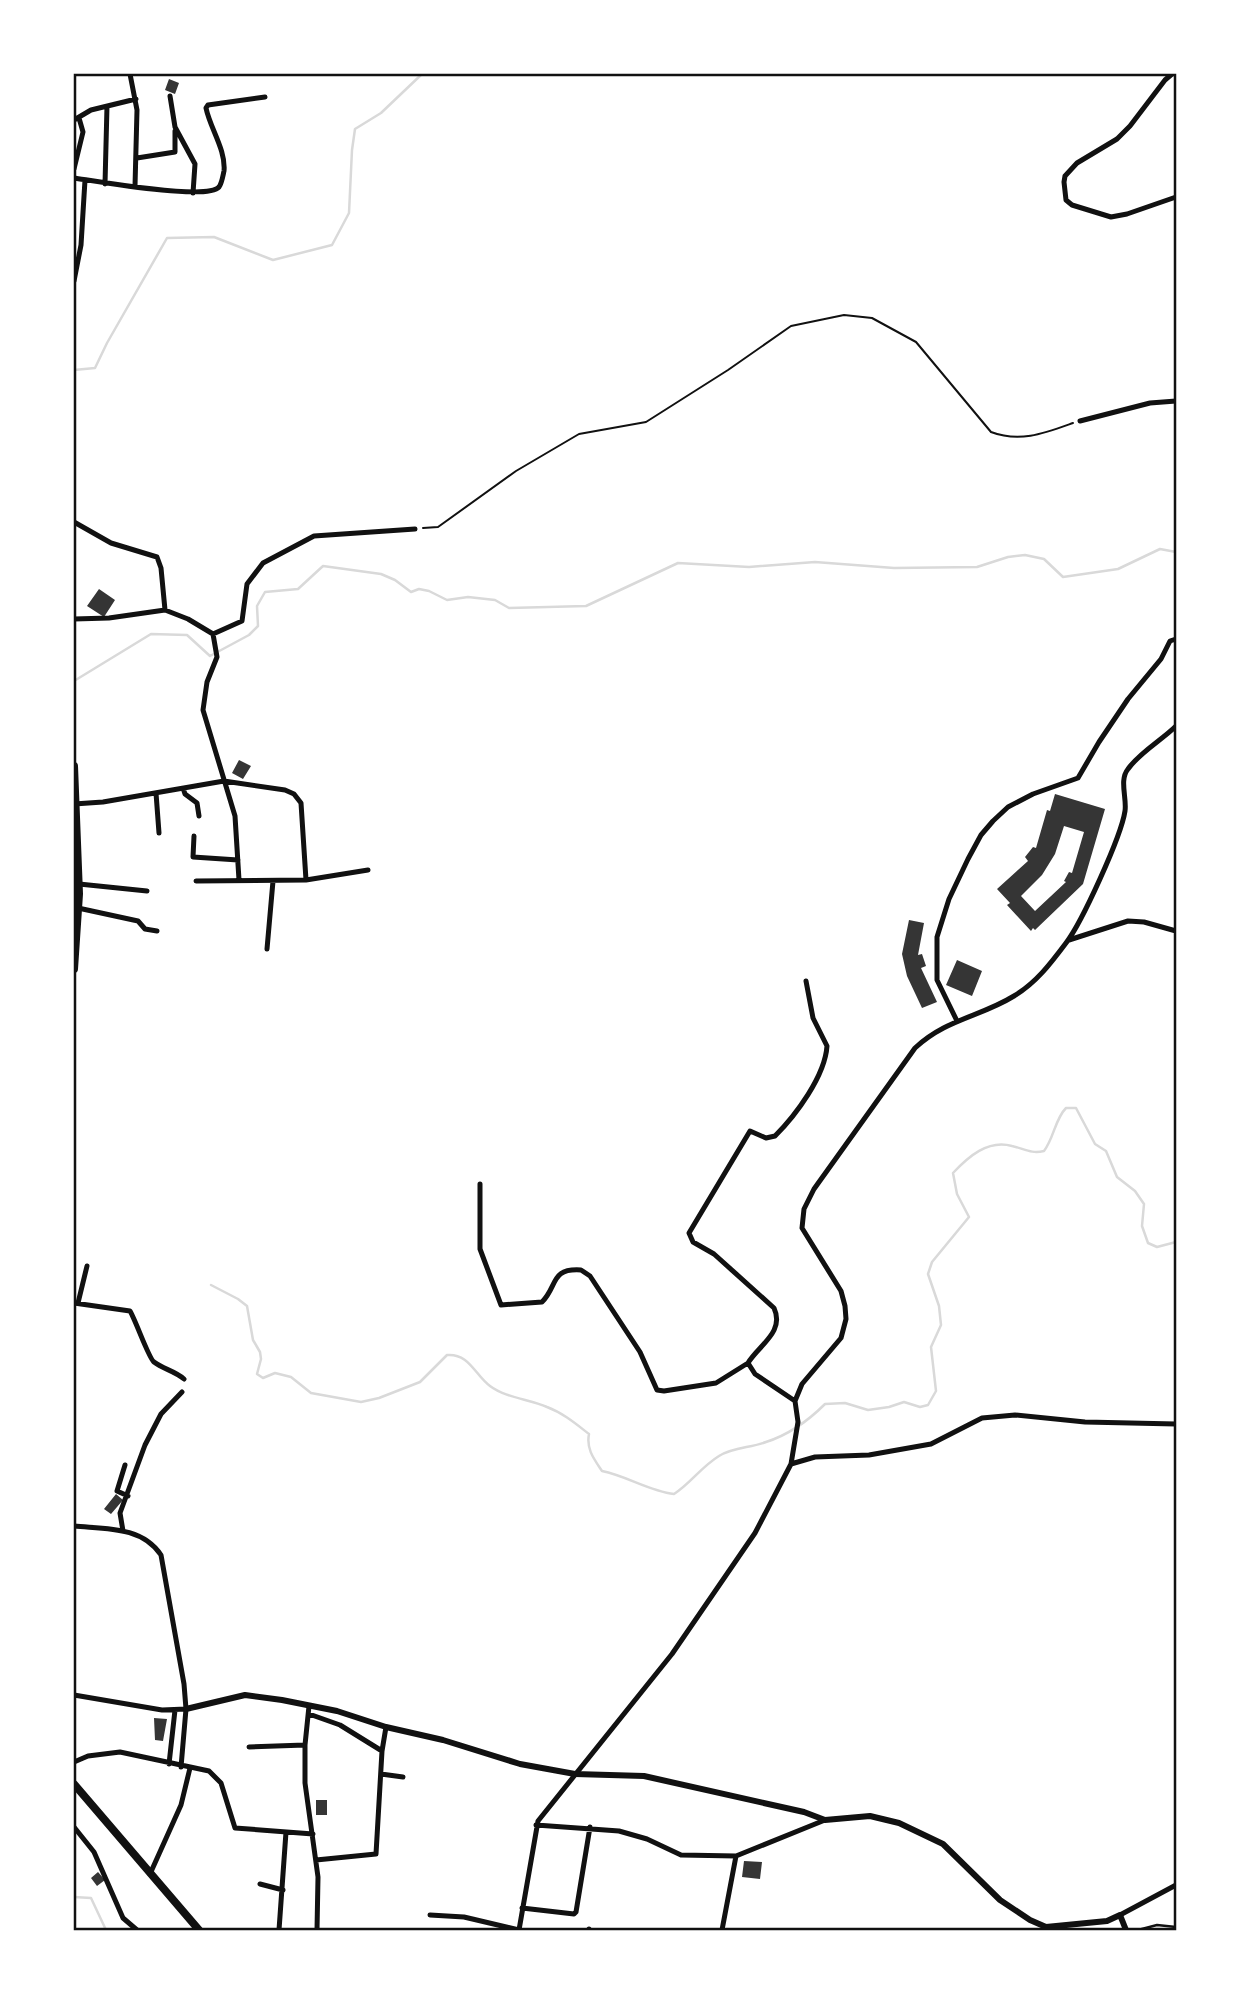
<svg xmlns="http://www.w3.org/2000/svg" width="1250" height="2004" font-family="Cabin,sans-serif">
<style>
.lines{fill:none;stroke-linecap:round;stroke-linejoin:round}
.stream{stroke:#d9d9d9;stroke-width:2.5}
.building{fill:#353535;fill-rule:evenodd}
.path{stroke:#111;stroke-width:2}
.service{stroke:#111;stroke-width:2.5}
.minor{stroke:#111;stroke-width:5}
.tertiary{stroke:#111;stroke-width:6}
.primary{stroke:#111;stroke-width:8}
.neatline{fill:none;stroke:#111;stroke-width:2.5}
</style>
<rect width="100%" height="100%" fill="#fff"/>
<g class="lines">
<path class="stream" d="M74,370l21,-2 12,-25 60,-105 47,-1 59,23 59,-15 17,-32 3,-63 3,-21 26,-16 41,-39
M74,681l77,-47 36,1 23,21 39,-21 9,-9 -1,-20 8,-14 33,-3 25,-23 58,8 14,6 16,12 8,-3 10,2 18,9 21,-3 27,3 14,8 77,-2 92,-43 71,4 66,-5 79,6 83,-1 31,-10 17,-2 19,4 19,18 55,-8 42,-20 16,3
M211,1285l27,14 9,7 6,34 7,12 1,7 -4,15 6,4 12,-5 16,4 20,16 50,9 18,-4 41,-16 27,-27c22,-2 28,20 43,31 16,12 39,13 57,21 16,6 29,17 42,27 -3,15 5,25 13,37 25,5 47,20 72,23 16,-10 27,-27 45,-38 14,-9 32,-8 47,-14 22,-7 43,-22 59,-38l20,-1 23,7 21,-3 15,-5 16,5 8,-2 8,-14 -5,-44 10,-22 -2,-19 -11,-32 4,-12 37,-45 -12,-23 -4,-21c15,-16 35,-34 59,-27 13,3 19,8 32,5 10,-13 11,-32 22,-43h10l19,36 11,7 11,26 18,14 9,13 -2,22 6,17 9,4 19,-5
M74,1897l17,1 15,32"/>
</g>
<path class="building" d="M169,79l10,4 -4,11 -10,-4z
M99,589l16,11 -11,17 -17,-11z
M239,760l12,6 -8,13 -11,-6z
M1055,794l50,15 -22,75 -48,46 -2,-2 -2,3 -24,-26 3,-2 -13,-14 31,-28 -3,-4 8,-10 3,1 11,-38 3,1zM1064,826l20,6 -12,41 -3,-1 -5,9 2,1 -31,29 -14,-15 21,-21 13,-21z
M909,920l15,3 -6,32 4,-1 4,12 -5,2 16,34 -15,6 -15,-32 -5,-22z
M957,960l25,11 -10,25 -26,-11z
M116,1494l7,6 -12,14 -7,-5z
M154,1718l13,1 -4,22 -8,-1z
M316,1800h11v15h-11z
M744,1861l18,1 -2,17 -18,-2z
M98,1872l7,8 -8,6 -6,-8z"/>
<g class="lines">
<path class="path" d="M423,528l15,-1 78,-56 63,-37 67,-12 82,-52 63,-44 53,-11 28,3 44,24 75,90c29,11 54,1 82,-9"/>
<path class="service" d="M1138,1930l19,-5 19,2"/>
<path class="minor" d="M130,74l7,36 -2,76
M1172,74l-7,6 -35,46 -13,13 -40,24 -12,13 -1,6 2,18 6,5 39,12 16,-3 49,-17
M170,96l5,31 20,37 -2,29
M74,120l17,-10 45,-11
M137,158l38,-6v-21
M74,169l9,-37 -4,-14
M74,178c21,3 133,23 145,9 3,-4 4,-12 5,-16 2,-21 -14,-43 -18,-63l2,-3 57,-8
M105,184l2,-78
M74,281l7,-36 4,-65
M1080,421l70,-18 26,-2
M74,522l37,21 46,14 4,11 4,42
M74,619l35,-1 56,-8 23,9 25,15 4,23 -10,25 -4,28 32,106 4,64
M213,634l29,-13 5,-37 16,-21 51,-27 101,-7
M183,788l2,6 12,9 2,13
M156,793l3,40
M74,804l29,-2 121,-21 61,9 9,4 7,9 5,77
M194,836l-1,21 45,3
M196,881l110,-1 62,-10
M79,884l68,7
M78,908l60,13 7,8 12,2
M1069,940l59,-19 16,1 32,9
M267,949l6,-68
M957,1021l-20,-41v-43l12,-38 19,-40 13,-24 12,-14 15,-14 25,-13 45,-16 21,-36 29,-43 33,-40 9,-18 6,-2
M480,1184v65l21,56 41,-3c16,-16 8,-34 39,-32l9,6 50,76 17,38 7,1 52,-8 32,-20
M74,1303l56,8c6,10 19,48 24,51 9,7 21,9 30,17
M78,1303l9,-37
M795,1401l-40,-27 -7,-11c11,-18 37,-31 26,-55l-60,-54 -21,-12 -4,-9 61,-102 16,7 9,-2c21,-21 50,-60 52,-90l-14,-28 -7,-37
M791,1464l24,-7 54,-2 62,-11 51,-26 33,-3 70,7 91,2
M125,1465l-8,26 11,5
M74,1526c31,3 68,0 87,29l23,129 2,25 -5,58
M123,1531l-3,-18 25,-68 16,-31 21,-22
M74,1695l88,15 24,-1
M309,1706l-4,39v38l13,94 -1,53
M309,1714l31,11 42,26 -6,103 -60,6
M249,1747l56,-2
M382,1751l4,-24
M74,1762l14,-6 32,-4 89,19 12,12 14,45 78,6
M169,1764l6,-54
M381,1774l22,3
M536,1825l83,6 28,8 34,16 55,1 89,-36
M74,1827l20,25 29,66 14,12
M150,1874l31,-69 9,-37
M260,1884l23,6
M522,1908l52,6 2,-2 14,-85
M430,1915l34,2 55,13
M1120,1915l56,-30
M279,1930l7,-98
M519,1930l19,-109 134,-167 83,-121 36,-69 7,-42 -3,-21 7,-17 39,-46 5,-19 -1,-13 -4,-15 -39,-63 2,-19 10,-20 101,-141c31,-29 65,-31 99,-52 22,-13 37,-33 52,-53 16,-21 55,-106 59,-132 2,-13 -6,-31 3,-42 12,-17 34,-29 48,-43
M589,1930v-1
M722,1930l14,-74"/>
<path class="tertiary" d="M186,1709l59,-14 37,5 55,11 49,16 57,13 77,24 55,10 69,2 160,36 21,8 45,-4 29,7 44,21 57,56 30,20 16,7 61,-6 13,-6 6,15"/>
<path class="primary" d="M74,766l5,128 -5,75
M74,1784l125,146"/>
</g>
<rect width="1250" height="2004" fill="none" stroke="#ffffff" stroke-width="150"/>
<rect x="75" y="75" width="1100" height="1854" class="neatline"/>
</svg>
